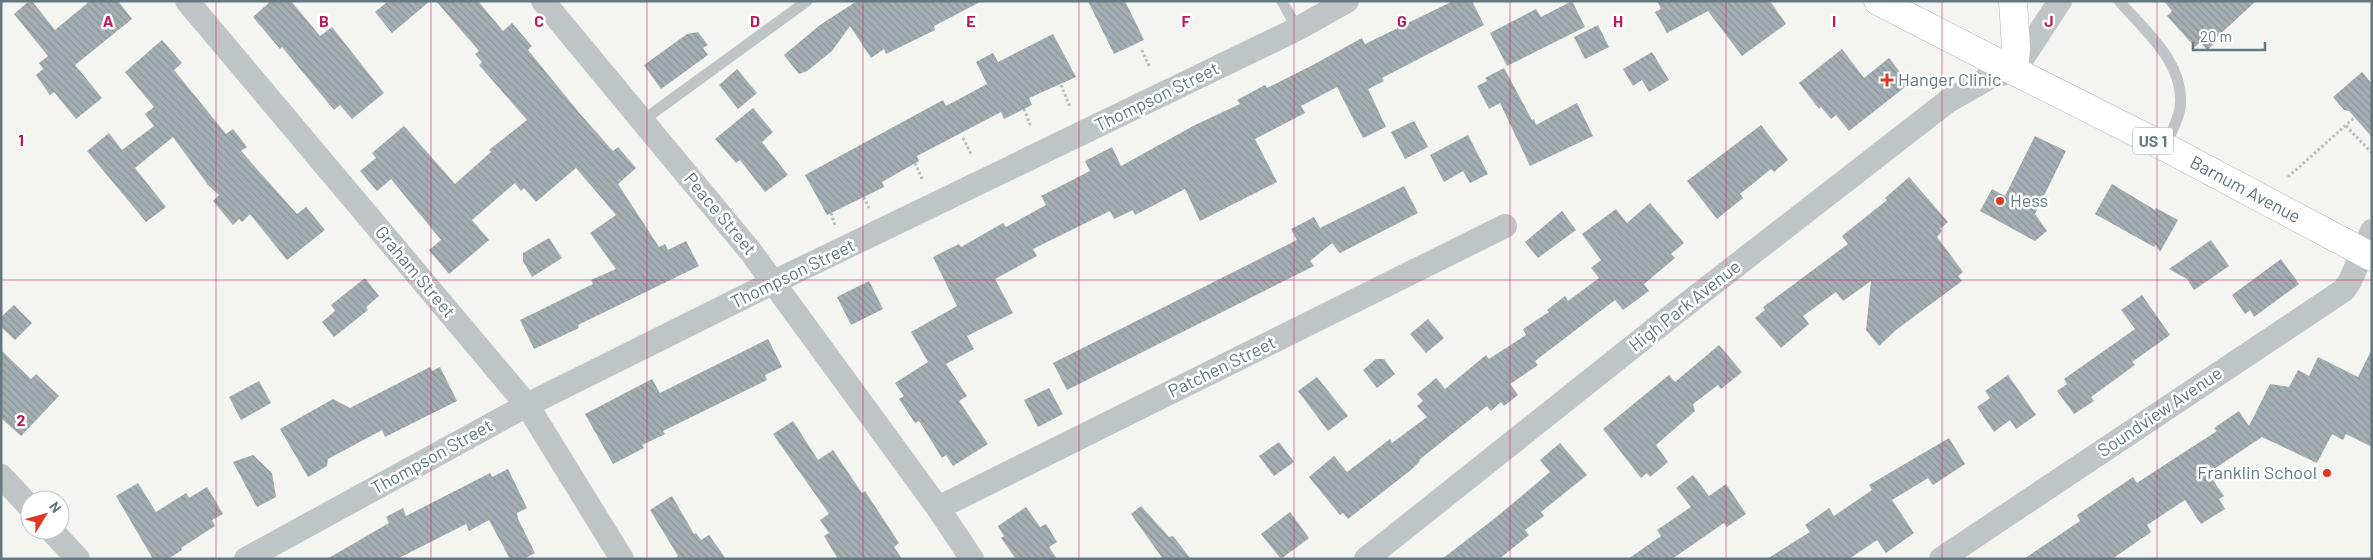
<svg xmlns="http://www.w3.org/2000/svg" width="2373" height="560" font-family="Barlow,sans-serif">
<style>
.building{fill:url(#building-back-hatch)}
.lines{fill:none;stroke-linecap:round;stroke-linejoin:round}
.secondary-casing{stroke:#b1b8bb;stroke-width:29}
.primary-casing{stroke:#b0b6b8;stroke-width:29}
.path{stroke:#b9bcbd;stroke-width:3;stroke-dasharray:2.5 2.5;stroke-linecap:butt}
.lane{stroke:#bfc4c6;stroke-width:11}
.street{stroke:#bfc4c6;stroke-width:24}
.secondary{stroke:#fff;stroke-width:28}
.primary{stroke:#fff;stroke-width:28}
.grid{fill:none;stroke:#c2185b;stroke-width:1;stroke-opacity:0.55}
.poi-dot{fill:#e03624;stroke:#fff;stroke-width:2}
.labels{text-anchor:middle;stroke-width:5;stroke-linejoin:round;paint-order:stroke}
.shield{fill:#fff;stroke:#92a0a7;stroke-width:1}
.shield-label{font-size:16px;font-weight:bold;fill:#637881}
.poi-label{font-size:18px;fill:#637881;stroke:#fff;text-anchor:start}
.street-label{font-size:18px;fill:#637881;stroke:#fff}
.grid-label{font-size:16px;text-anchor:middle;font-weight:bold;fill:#c2185b;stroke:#fff;stroke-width:5;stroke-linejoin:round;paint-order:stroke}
</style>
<defs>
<pattern id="building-back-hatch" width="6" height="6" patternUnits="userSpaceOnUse" patternTransform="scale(1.25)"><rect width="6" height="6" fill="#a5afb3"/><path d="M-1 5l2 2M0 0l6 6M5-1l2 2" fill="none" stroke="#8a9397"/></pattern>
</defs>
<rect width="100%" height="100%" fill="#f4f4f0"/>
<path class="building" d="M29,1h3l23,29 35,-29h28l14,18 -57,46 27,33 -26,21 -22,-27 -4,3 -14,-20 7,-6 -4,-6 9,-7 -34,-42z
M271,1h20l29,35 12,-9 52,66 -32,26 -12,-14 -6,5 -52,-63 -2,2 -27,-32z
M388,1h42l-38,32 -17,-21z
M436,1h42l25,30 9,-8 20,23 -4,4 53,65 32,36 5,-4 18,21 -18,16 41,63 6,-3 3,6 18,-9 13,25 -121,59 1,3 -45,21 -14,-29 73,-36 -2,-4 25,-11 -26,-36 26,-18 -40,-47 -40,34 -12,-14 -3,3 -6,-8 -43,37 17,20 -40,34 -20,-24 12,-10 -50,-61 -14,12 -17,-20 16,-13 -4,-5 32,-27 51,58 36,-32 -2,-2 38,-30 -48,-55 3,-3 -7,-8 4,-3z
M857,1h125l-48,25 1,4 -49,24 -2,-5 -13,9 -21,-32 -18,25 -25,20 -8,3 -15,-19 36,-30z
M1088,1h37l19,39 -30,14z
M1453,1h19l12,24 -102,53 2,3 -16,8 18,38 -23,11 -26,-51 -36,19 4,7 -50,26 22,43 -77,39 -15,-32 -50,26 -2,-5 -19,9 -4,-8 -77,38 4,7 -42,23 18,34 -46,23 7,13 -28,15 21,32 -8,5 29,43 -35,22 -7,-11 -4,3 -23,-37 -4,2 -16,-24 5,-3 -9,-13 33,-21 -17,-30 46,-26 -24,-49 26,-13 2,3 42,-24 3,4 40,-22 -5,-9 49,-25 -5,-10 27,-14 9,19 74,-41 45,-21 -3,-4 28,-15 2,3 44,-22 51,-28 3,6z
M1572,1l13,26 -78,39 -17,-33 46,-24 5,8z
M1657,1h113l16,23 -44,32 -34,-45 -41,22 -12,-21 6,-3z
M2164,1h92l-39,36v4l-10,9 -7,-8 -5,5 -28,-31 5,-5z
M1598,25l11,22 -24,12 -11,-22z
M698,32l10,13 -5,3 5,7 -47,34 -17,-24 43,-31z
M1053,34l23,43 -47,21 3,7 -28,14 -3,-7 -84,44 2,5 -37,21 2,5 -57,28 -22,-40 138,-75 3,6 41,-22 -11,-22 17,-9 5,9z
M162,40l20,23 -8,7 52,64 7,-5 14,18 -6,4 56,63 9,-7 19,23 -38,30 -37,-46 -8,8 -3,-3 -6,6 -20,-24 6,-6 -11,-10 -35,-48 -38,31 31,39 -20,15 -59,-71 22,-18 13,17 32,-24 -9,-12 9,-7 -29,-35z
M1842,49l22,29 25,-20 20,26 -60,47 -13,-16 -5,4 -10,-12 -2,2 -20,-26z
M1652,52l17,28 -20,12 -7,-12 -9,6 -10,-17z
M1504,68l28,52 2,-1 2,6 41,-22 16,33 -63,30 -30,-63 -11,6 -12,-23 10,-5 -2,-3z
M737,69l20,24 -19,16 -19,-24z
M2362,72l10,12v53l-23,-26 -5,-1 -11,-13z
M753,108l20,24 -11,10 26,33 -23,17 -25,-32 -4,3 -21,-24z
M1414,121l14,26 -23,12 -14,-27z
M1761,125l27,35 -14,12 -3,-3 -31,25 3,4 -26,21 -30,-38z
M1468,135l20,39 -18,9 -7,-12 -19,11 -14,-27z
M2035,136l31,15 -31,63 12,17 -12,10 -55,-30 12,-22 13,7z
M1909,177l39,45 -8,7 2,2 -5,6 26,35 -5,4 4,5 -66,49 -17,16 -13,-16 5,-49 -28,20 -7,-9 -33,24 6,8 -28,24 -26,-30 10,-8 -2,-3 85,-63 -6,-8 45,-36 -2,-2z
M2112,184l43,26 1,-2 22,12 -18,32 -4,-7 -2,2 -59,-33z
M1404,186l14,27 -78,40 -8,-10 -22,18 4,5 -247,124 -14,-27 244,-123 -6,-11 23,-12 6,11z
M1650,203l34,40 -13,11 4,4 -31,26 5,7 -26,19 -8,-10 -80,61 3,4 -28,19 8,11 -14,11 -3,-4 -10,9 -4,-5 -68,54 1,1 -9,9 -63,49 -5,-6 -3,2 -31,-38 25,-21 13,16 43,-33 2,4 35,-26 -10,-11 6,-5 -6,-7 19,-16 9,11 41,-34 3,4 37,-24 -3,-6 26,-17 -2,-2 18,-14 3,5 31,-23 -8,-10 10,-8 -19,-26 34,-25 11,14z
M1562,211l14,19 -38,28 -13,-16z
M549,238l13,20 -30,19 -9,-16v-8z
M2211,240l18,26 -35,24 -7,-11 -18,-10z
M2281,259l18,25 -45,33 -4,-7 -5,4 -13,-19z
M365,278l14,18 -13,11 2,3 -34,27 -12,-15 13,-11 -4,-6z
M869,281l14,28 -32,16 -14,-28z
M2142,295l28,40 -38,27 3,3 -44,32 3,4 -20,13 -17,-23 10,-7 -3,-5 71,-50 -14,-19z
M14,305l18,18 -17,17 -14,-13v-10z
M1428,319l16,19 -18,15 -16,-19z
M768,339l14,28 -17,8 2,5 -104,51 2,3 -23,11 2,3 -31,16 -28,-50 67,-35 8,14z
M1719,345l23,27 -21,17 -3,-4 -25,19 2,7 -39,34 12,17 -18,15 -3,-4 -6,5 -38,-49 66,-54 6,7z
M2372,349v98l-26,-13 -3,6 -11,-6 -15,29 -55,-26 -54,36 16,23 -5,3 6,10 -24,15 -16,-24 -38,25 4,7 -39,27h-88l56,-38 -3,-6 56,-38 4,6 35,-23 45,-29 -3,-3 25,-17 10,15 21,-42 19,3 9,-17 11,6 9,-19 40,20z
M1,350l30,29 5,-5 23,22 -38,40 -20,-18z
M1376,359h8l11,15 -18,14 -14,-18z
M430,367l2,4 8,-4 17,34 -72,36 -3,-7 -54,29 -1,7 -19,11 -28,-48 53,-30 17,9z
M2008,375l28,40 -20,14 -6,-9 -16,12 -17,-25 13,-9 -5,-7z
M1317,377l31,39 -20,15 -30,-40z
M259,381l12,22 -30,17 -12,-23z
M1049,388l14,26 -25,13 -14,-27z
M793,421l25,39 15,-10 29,43 3,-2 34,52 -5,4 8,12h-64l-14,-23 5,-3 -9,-13 9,-6 -56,-80z
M1949,438l16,26 -32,21 -5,-7 -36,22 22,33 -28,20 -9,-13 -28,19h-82l43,-27 -5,-7 24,-17 5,8 38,-26 -3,-5z
M1279,442l15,20 -20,14 -15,-20z
M1560,443l27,32 -46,37 3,4 -19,14 4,5 -30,24h-57l57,-44 51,-43 -10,-12z
M253,455l19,18 4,24 -19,10 -24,-45z
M508,469l19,39 -10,5 1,6 17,34 -11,6h-14l-21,-39 -20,11 -3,-7 -69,35h-70l62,-36 -3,-6 17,-9 3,8 84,-43 2,4z
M1693,475l16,21 17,-12 20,30 -19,13 -3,-4 -52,36h-44l33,-23 -4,-6 34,-23 -15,-19z
M138,483l18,29 30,-19 3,5 18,-11 16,27 -11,6 3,6 -34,22 1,2 -14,9h-15l-37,-63z
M672,496l22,38 2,-1 5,7 8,-5 17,24h-51l3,-3 -28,-46z
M1141,506l28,31 4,-1 18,23h-28l-32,-45z
M1026,507l14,20 6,-3 11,18 -8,5 8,12h-41l-15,-21 3,-2 -6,-10z
M1290,512l19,26 -28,21 -20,-25z"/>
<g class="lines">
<defs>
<path id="secondary" d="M1878,1l136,70"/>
<g id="primary">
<path id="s1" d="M2013,1l3,46 -2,24 151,76 207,110"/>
</g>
</defs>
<use href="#secondary" class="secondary-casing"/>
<use href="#primary" class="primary-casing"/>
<path class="path" d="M1142,50l8,18
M1061,85l9,22
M1024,109l7,18
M2346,126l26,27
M963,138l9,18
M915,163l8,18
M2288,177l67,-60
M864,197l5,11
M831,213l4,12"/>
<path class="lane" d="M1282,1l15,28
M2119,1c26,30 67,63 61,107 -2,13 -10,27 -15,39
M642,121l165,-120"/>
<path class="street" d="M187,1l340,404 95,154
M543,1l208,251 187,256 34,51
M1,476l29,31
M938,508l567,-282
M51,530l27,29
M246,559l281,-154 247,-123 523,-253 50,-28
M1366,559l304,-242 278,-216 44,-25 22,-5 46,-70
M1941,559l403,-269 6,-9 22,-50"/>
<use href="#secondary" class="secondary"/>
<use href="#primary" class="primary"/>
</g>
<path class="grid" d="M216,1v558M431,1v558M647,1v558M863,1v558M1079,1v558M1294,1v558M1510,1v558M1726,1v558M1942,1v558M2157,1v558M1,280h2371"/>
<g class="poi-dot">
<path d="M1884.5 72.5h5v5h5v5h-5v5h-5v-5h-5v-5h5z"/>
<circle cx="2000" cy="201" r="5"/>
<circle cx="2327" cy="473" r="5"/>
</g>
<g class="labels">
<rect class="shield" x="2133" y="127.5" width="40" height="27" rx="4"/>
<g class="shield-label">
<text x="2153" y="147">US 1</text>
</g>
<g class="poi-label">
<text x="1898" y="86">Hanger Clinic</text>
<text x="2010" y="207">Hess</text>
<text x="2317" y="479" text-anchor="end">Franklin School</text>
</g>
<g class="street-label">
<text transform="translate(1157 97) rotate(-26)" y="6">Thompson Street</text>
<text dy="6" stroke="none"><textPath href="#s1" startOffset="330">Barnum Avenue</textPath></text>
<text transform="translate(720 214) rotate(50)" y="6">Peace Street</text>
<text transform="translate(415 272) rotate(50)" y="6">Graham Street</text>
<text transform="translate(793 274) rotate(-26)" y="6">Thompson Street</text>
<text transform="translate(1685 306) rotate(-38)" y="6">High Park Avenue</text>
<text transform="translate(1222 367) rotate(-26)" y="6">Patchen Street</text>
<text transform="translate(2160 412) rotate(-34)" y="6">Soundview Avenue</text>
<text transform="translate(432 457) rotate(-29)" y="6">Thompson Street</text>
</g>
</g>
<g class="grid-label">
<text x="108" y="27">A</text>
<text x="324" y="27">B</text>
<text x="539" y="27">C</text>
<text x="755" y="27">D</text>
<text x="971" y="27">E</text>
<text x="1186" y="27">F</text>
<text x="1402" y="27">G</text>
<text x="1618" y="27">H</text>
<text x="1834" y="27">I</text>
<text x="2049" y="27">J</text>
<text x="21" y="146">1</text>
<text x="21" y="426">2</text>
</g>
<rect width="2373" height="560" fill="none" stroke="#637881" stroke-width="5"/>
<g transform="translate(45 515) rotate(53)"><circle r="24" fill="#ffffff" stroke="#c1c9cd"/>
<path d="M0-4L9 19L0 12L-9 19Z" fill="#e03624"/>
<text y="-8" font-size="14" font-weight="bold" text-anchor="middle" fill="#637881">N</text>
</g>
<path d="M2193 42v8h72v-8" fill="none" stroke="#637881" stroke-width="2.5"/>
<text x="2200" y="42" font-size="15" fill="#637881" stroke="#ffffff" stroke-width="4" paint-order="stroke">20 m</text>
</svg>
